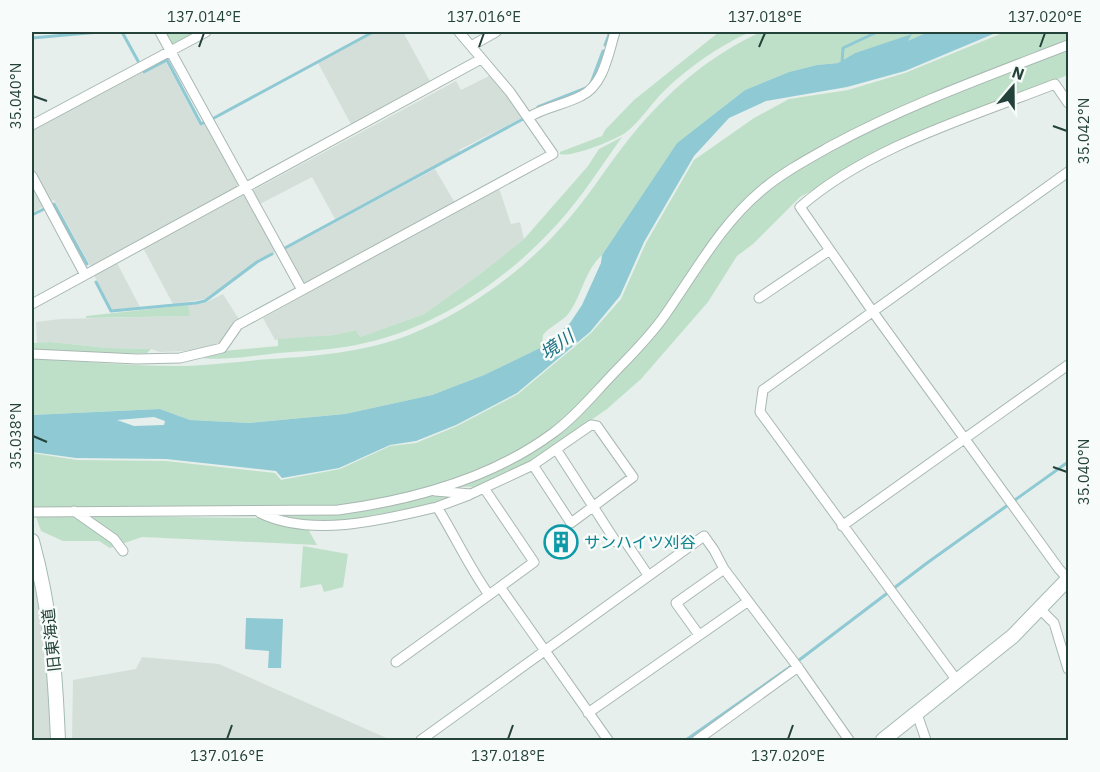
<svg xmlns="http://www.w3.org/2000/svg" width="1100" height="772" font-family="'IBM Plex Sans','Noto Sans JP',sans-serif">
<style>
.built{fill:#d4dfda}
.green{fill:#bfe0c8}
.water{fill:#8ec9d4;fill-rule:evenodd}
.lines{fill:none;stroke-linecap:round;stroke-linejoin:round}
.stream{stroke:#8ec9d4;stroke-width:3}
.street-casing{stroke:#a8b8b2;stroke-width:11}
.secondary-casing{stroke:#a4bbb3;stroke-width:16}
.street{stroke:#fff;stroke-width:9}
.secondary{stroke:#fff;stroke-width:14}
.ticks{fill:none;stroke:#24423a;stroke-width:2}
.labels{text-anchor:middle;stroke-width:5;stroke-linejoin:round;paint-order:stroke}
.culture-label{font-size:16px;fill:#0d838f;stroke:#f7fbf9;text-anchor:start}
.street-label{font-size:16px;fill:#24423a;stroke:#f7fbf9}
.water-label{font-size:18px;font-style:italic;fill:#1c6f80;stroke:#f7fbf9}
.neatline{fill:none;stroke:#24423a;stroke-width:2}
.ticks-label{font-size:15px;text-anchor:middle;fill:#24423a}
</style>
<rect width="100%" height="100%" fill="#e6efeb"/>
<path class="built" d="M376,32h27l28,51 -79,43 -34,-63z
M166,62l34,64 5,-3 33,61 -1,4 -146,79 -37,-67 -4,2 -18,-34v-38l109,-59 2,3z
M491,75l33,42 -65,33 1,2 -125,67 -23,-42 -52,27 -8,-13 204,-110 5,9z
M435,169l20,34 -149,81 -5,-1 -17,-33z
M32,183l12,23 -12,7z
M499,188l12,36 9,-2 4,17 -44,35 -56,40 -64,23 -4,-7 -22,5 -59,5 -12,-22z
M242,195l4,1 30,56 -19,10 -52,37 -32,5 -30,-56z
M117,263l23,44 -28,3 -18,-35z
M223,294l17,27 -25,26 -30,4 -25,1 -9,-3 -43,-1 -57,-6 -14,1 -1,-21 24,-3 129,-3 -1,-11 17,-2z
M32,560l7,24 15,156h-22z
M142,657l77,7 172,76h-319l1,-60 63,-11z"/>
<path class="green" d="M164,32h35l-24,13 -4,-2z
M719,32h31c-31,14 -63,36 -87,60 -11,11 -26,33 -38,41 -10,7 -54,25 -65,21v-2l42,-16 3,-6 29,-30z
M761,32h167l-21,10 4,-7 -56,18 -17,10 -21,2 -28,7 -44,18 -68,53 -75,112c-17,15 -20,40 -33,58 -7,9 -19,13 -26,22l-1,12 -58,28 -52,20 -87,19 -96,9 -59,-3 -30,-11 -128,6v-56c48,2 96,7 144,7 32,0 64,-5 95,-7 47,-3 94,-7 138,-24 55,-22 108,-59 148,-103 28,-29 49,-65 75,-97 35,-43 78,-80 129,-103z
M1005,32h63v43l-64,25 -129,56 -75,41 -47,47 -16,12 -29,46 -67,77 -34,30 -76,53 -55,25 -44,-1 -67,18 -109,4 -224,-1v-54l45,7 89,1 109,12 6,7 59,-11 50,-23 26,-3 41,-17 61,-32 73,-61 30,-34 25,-56 48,-83 60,-42 35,-19 59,-9 57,-17z
M622,137c-24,34 -46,69 -75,98 -49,51 -120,97 -191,110 -25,5 -51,6 -77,8 -19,2 -66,9 -81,4l25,-6 55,-5v-7l56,-4 22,-5 4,7 64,-23 56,-40 44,-35 64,-73 11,-17z
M188,305l2,11 -104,2v-2z
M51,342l57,6 43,1 -4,4 -31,1 -84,-3v-8z
M434,495h24c-49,20 -103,30 -156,26 -11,0 -21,0 -31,-6l67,-2 50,-7z
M93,516l165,2 21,7 29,4 9,16 -175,-8 -32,11 -11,-7h-36l-22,-10 -5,-14z
M303,546l45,8 -5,33 -19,5 -3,-8 -21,4z"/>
<path class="water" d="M928,32h70l-93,39 -58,16 -81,14 -37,17 -35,38 -50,86 -24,54 -30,36 -73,61 -61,32 -40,16 -26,4 -51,23 -57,10 -6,-7 -110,-12 -90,-1 -44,-6v-37l128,-6 30,11 59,3 96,-9 87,-19 52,-20 58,-28 28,-24 12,-18 19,-42 1,-8 75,-112 68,-53 44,-18 28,-7 21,-2 17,-10 57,-19 -4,7zM154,417l11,4 -1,4 -30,1 -17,-6z
M246,618l37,1 -2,49h-13l1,-17 -24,-2z"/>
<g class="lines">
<path class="stream" d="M122,32l16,29
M32,38l67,-6
M605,45l5,-13
M842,63l1,-15 34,-16
M143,70l1,2 23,-12 34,64 4,-2
M591,83l12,-32
M538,107l48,-19
M214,118l159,-86
M52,205l2,-1 33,60
M32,215l12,-6
M285,248l238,-129
M96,282l15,29 85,-8 9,-2 52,-39 15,-8
M686,740l104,-73 137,-104 141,-101"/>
<defs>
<path id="street" d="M160,32l142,258
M471,46l25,-14
M1068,103l-13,-19c-84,33 -187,63 -255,123l73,105 186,257 9,10
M529,117c16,-10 35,-12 52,-21 23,-11 27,-42 34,-64
M32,125l174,-93
M32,176l53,99
M759,298l71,-48
M32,304l449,-245
M32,354l105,5 43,-1 42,-10 16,-23 315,-171 -43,-62 -51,-60
M556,449l60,93
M484,488l50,74 -34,25
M435,491l36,3 62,-29 58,-40 6,1 36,51 -62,46 -38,-58
M469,495l-32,12c18,29 32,60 52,88l11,-8 108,153
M74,511l40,28 9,12
M32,512l306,-2c74,-10 153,-31 215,-77 22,-16 40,-38 58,-57 19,-20 39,-39 54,-61 31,-44 56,-91 97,-125 20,-17 46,-31 69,-44 76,-41 157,-70 237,-101
M260,513c52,25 123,7 177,-6
M842,526l226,-161
M627,544l21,31
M1040,609l14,14 14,46
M699,635l-23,-32 48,-34
M396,662l93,-67
M958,682l-198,-270 3,-22 305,-218
M588,713l159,-111
M917,714l9,26
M421,740l283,-204 10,14 10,19 73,97 52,74
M697,740l101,-73"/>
<path id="secondary" d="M32,541c19,69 23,129 26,199
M883,740l130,-104 55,-57"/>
</defs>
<use href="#street" class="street-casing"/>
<use href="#secondary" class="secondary-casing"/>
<use href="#street" class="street"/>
<use href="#secondary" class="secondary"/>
</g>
<path class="ticks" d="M199,47l5,-14M479,47l5,-14M759,47l6,-14M1040,47l5,-14M33,96l14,5M1053,126l14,5M33,436l14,6M1053,467l14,5M227,739l5,-14M508,739l5,-14M788,739l5,-14"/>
<defs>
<symbol id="building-ring" viewBox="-11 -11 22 22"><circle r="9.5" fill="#f7fbf9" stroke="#0f9aa8" stroke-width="1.5"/><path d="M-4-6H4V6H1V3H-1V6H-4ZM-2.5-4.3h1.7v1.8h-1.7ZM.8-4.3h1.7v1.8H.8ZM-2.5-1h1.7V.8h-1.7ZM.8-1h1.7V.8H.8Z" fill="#0f9aa8"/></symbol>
</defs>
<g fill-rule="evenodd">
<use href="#building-ring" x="542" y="523" width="38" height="38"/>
</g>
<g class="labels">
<g class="culture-label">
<text x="584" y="548">サンハイツ刈谷</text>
</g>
<g class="street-label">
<text transform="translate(51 640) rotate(-96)" y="6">旧東海道</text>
</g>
<g class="water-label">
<text transform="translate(557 345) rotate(-35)" y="6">境川</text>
</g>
</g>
<rect width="1100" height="772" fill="none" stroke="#f7fbf9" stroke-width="66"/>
<g transform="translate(1013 87) rotate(20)" stroke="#f7fbf9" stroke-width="4.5" paint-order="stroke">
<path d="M0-4.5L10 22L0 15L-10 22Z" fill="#24423a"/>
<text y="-9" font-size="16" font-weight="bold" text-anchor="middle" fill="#24423a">N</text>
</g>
<rect x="33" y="33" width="1034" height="706" class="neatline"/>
<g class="ticks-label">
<text x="204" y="22">137.014°E</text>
<text x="484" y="22">137.016°E</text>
<text x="765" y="22">137.018°E</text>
<text x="1045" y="22">137.020°E</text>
<text transform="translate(16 96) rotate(-90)" y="5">35.040°N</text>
<text transform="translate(1084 131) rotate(-90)" y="5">35.042°N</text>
<text transform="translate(16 436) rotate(-90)" y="5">35.038°N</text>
<text transform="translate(1084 472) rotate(-90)" y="5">35.040°N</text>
<text x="227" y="761">137.016°E</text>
<text x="508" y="761">137.018°E</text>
<text x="788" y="761">137.020°E</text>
</g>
</svg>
